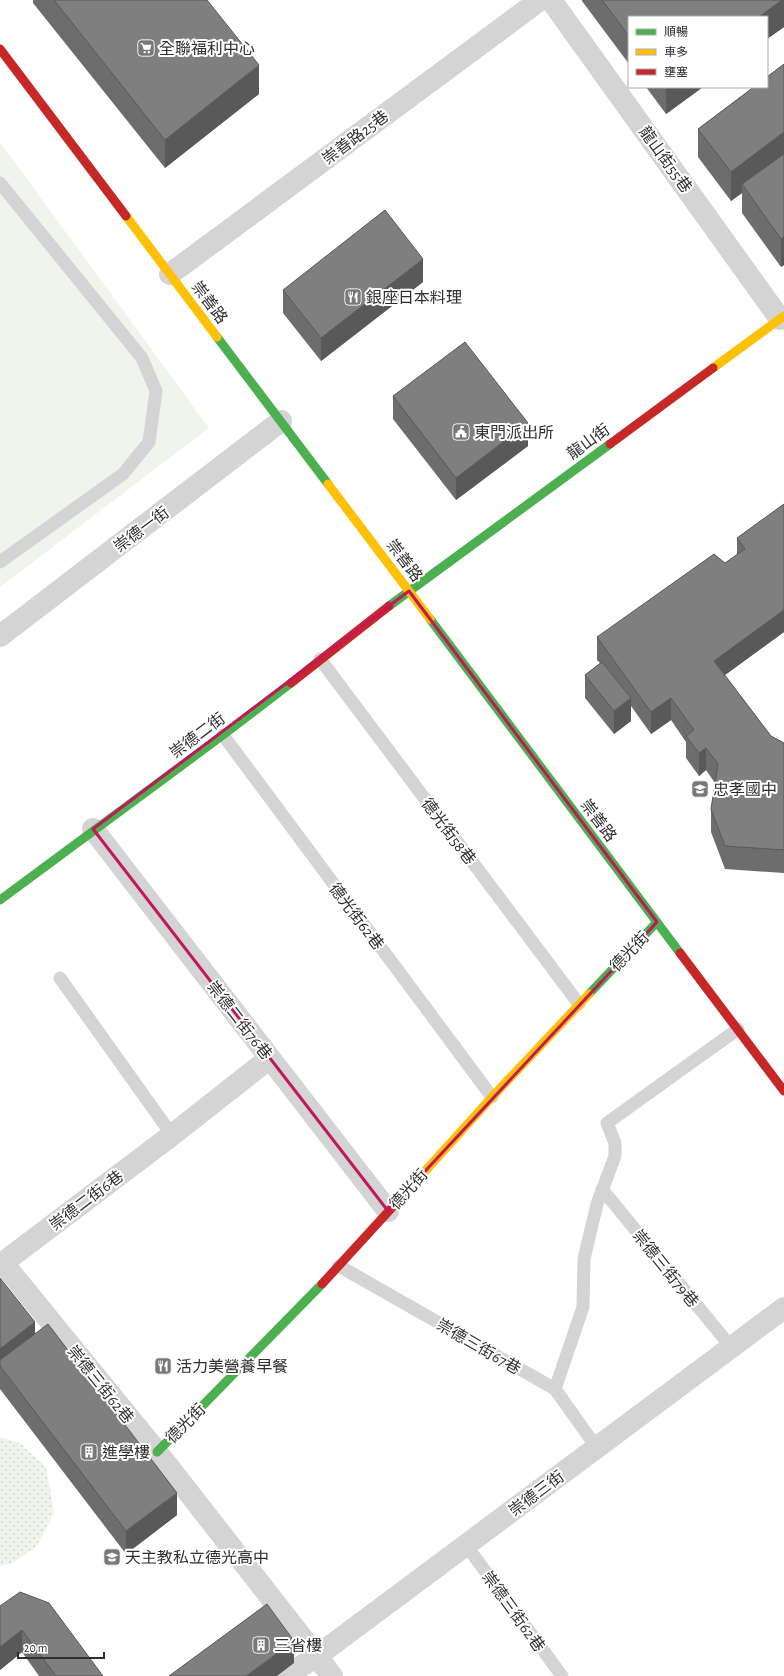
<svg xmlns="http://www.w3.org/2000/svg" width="784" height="1676" font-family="'Alegreya Sans','Noto Sans TC',sans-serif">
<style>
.grass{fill:#f0f4ed}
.park{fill:url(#park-dots)}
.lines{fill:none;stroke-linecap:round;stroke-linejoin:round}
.lane{stroke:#d4d4d4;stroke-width:13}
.street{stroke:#d4d4d4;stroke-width:22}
.fast{stroke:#4caf50;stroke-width:9}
.slow{stroke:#ffc107;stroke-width:9}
.jam{stroke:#c62828;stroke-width:9}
.wall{fill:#6d6d6d}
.shaded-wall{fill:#595959}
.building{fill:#7f7f7f;stroke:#595959}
.marked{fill:none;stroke:#c2185b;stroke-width:3;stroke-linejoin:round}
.labels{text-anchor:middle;stroke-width:4;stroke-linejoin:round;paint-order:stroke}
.poi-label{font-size:16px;fill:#2f2f2f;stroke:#fff;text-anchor:start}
.street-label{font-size:16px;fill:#2f2f2f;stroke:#fff}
</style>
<defs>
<pattern id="park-dots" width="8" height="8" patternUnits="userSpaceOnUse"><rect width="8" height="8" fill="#f0f4ed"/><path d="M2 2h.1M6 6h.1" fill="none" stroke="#ced2cc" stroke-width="1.8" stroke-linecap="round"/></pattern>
</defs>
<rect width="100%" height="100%" fill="#fff"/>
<path class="grass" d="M0,142l209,286 -209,159z"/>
<path class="park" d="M0,1437l20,6 26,24 8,46 -17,33 -24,17 -13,3z"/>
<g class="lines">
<path class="lane" d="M0,183l142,175 14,33 -7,51 -26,32 -123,88
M320,659l259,345
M223,735l269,362
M60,978l112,157
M602,1189l129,158
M339,1266l216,123 42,59
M555,1389l28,-82 1,-48 13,-55 18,-48v-13l-8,-20 131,-94
M466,1545l96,131"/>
<path class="street" d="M551,0l229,319
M170,274l370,-274
M0,636l281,-215
M93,829l295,382
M3,1263l154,189 175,224
M0,1265l172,-130 98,-77
M286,1676l31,-20 149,-111 318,-237"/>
<path class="fast" d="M217,337l111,147
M389,606l221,-162
M430,619l250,334
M0,900l223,-165 68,-52
M589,994l68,-72
M157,1452l165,-168"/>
<path class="slow" d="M126,216l91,121
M713,368l71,-52
M328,484l102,135
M409,1189l83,-92 97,-103"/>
<path class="jam" d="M0,49l126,167
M610,444l103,-76
M291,683l98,-77
M680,953l104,138
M322,1284l87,-95"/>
</g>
<path class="wall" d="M33,0h174l52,94 -94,74 -132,-165z
M582,0h202v27l-17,12v-22h-138v47l-47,-63z
M784,64v201l-3,2 -39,-54v-20l-11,8 -33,-44v-28z
M646,87h57l-37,27z
M423,282l-102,79 -38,-48v-23z
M393,396l135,50 -72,54 -63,-81z
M784,504v128l-59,43 46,61 13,7v130l-59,-4 -14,-37v-23l4,-26 -9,-13 -7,6 -13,-18v-16l-15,-22 -20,14 -20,-28v15l-17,13 -29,-36v-23l15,-12 -3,-3v-23l128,-74 12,-9v-16z
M0,1278l35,56 142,181 -51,39 -126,-165z
M0,1606l103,70h-64l-17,-24 -22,18z"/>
<path class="shaded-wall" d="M782,0h2v27l-17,12v-22h-8z
M259,65v29l-94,74v-28z
M666,87h37l-37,27z
M784,132v29l-42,23v9l-11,8v-29z
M784,237v28l-3,2v-28z
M423,259v23l-102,79v-23z
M528,423v23l-72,54v-22z
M784,610v22l-70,51v-22z
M631,698v23l-17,13v-23z
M671,698v22l-20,14v-22z
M706,748v22l-7,6v-23z
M35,1322v23l-35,21v-17z
M177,1493v22l-51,39v-23z
M22,1630v22l-22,18v-23z
M294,1641v22l-17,13h-31z"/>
<path class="building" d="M54,0h153l52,65 -94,75z
M602,0h180l-23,17h-130v19z
M784,64v68l-53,40 -33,-43 56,-42h13v-10z
M784,154v83l-3,2 -39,-55z
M385,210l38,49 -102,79 -38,-48z
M465,342l63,81 -72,55 -63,-82z
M784,504v106l-70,51 57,75 13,7v107l-59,-4 -14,-37 7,-45 -12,-16 -7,5 -13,-17 8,-6 -23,-32 -20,14 -54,-75 117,-83 11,9 20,-14 -8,-11z
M602,662l29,36 -17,13 -29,-36z
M0,1278l35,44 -35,27z
M48,1324l129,169 -51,38 -126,-165v-6z
M20,1592l29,11 54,73h-47l-34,-46 -22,17v-41z
M267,1604l27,37 -48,35h-77z"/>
<path class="marked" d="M409,591l248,331 -269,289 -295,-382z"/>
<defs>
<symbol id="supermarket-square" viewBox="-11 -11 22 22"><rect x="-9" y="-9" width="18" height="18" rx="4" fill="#787878" stroke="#fff"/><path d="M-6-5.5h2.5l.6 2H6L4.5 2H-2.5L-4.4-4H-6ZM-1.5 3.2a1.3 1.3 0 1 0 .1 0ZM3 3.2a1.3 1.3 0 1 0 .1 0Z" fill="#fff"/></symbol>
<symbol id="restaurant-square" viewBox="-11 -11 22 22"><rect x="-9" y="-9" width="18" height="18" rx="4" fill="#787878" stroke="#fff"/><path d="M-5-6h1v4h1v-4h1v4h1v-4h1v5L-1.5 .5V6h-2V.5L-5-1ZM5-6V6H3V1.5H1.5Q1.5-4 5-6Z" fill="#fff"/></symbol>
<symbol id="civic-square" viewBox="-11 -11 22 22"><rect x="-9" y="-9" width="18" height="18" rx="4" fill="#787878" stroke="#fff"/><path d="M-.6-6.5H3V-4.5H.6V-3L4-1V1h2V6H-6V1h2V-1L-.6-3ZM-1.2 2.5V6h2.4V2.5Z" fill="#fff"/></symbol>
<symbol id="school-square" viewBox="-11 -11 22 22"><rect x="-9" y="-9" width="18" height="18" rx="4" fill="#787878" stroke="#fff"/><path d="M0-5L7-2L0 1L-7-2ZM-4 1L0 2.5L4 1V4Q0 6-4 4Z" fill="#fff"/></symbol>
<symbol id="building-square" viewBox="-11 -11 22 22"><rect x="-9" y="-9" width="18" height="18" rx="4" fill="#787878" stroke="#fff"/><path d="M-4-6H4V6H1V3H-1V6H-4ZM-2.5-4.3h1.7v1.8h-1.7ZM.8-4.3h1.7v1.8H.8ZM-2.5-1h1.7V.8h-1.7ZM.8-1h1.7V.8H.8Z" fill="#fff"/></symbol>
</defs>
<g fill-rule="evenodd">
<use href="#supermarket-square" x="136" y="38" width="20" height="20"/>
<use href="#restaurant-square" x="343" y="287" width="20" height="20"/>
<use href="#civic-square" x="451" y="422" width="20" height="20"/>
<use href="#school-square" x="690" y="779" width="20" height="20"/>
<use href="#restaurant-square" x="153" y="1356" width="20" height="20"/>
<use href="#building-square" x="79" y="1442" width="20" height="20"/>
<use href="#school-square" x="102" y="1547" width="20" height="20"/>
<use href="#building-square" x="251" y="1635" width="20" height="20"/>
</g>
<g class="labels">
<g class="poi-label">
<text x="159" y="54">全聯福利中心</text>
<text x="366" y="303">銀座日本料理</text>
<text x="474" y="438">東門派出所</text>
<text x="713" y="795">忠孝國中</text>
<text x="176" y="1372">活力美營養早餐</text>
<text x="102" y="1458">進學樓</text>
<text x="125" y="1563">天主教私立德光高中</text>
<text x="274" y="1651">三省樓</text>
</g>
<g class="street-label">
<text transform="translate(355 137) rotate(-37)" y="6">崇善路25巷</text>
<text transform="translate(666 159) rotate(54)" y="6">龍山街55巷</text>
<text transform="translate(210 302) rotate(53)" y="6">崇善路</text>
<text transform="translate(588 441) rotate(-36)" y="6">龍山街</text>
<text transform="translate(141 529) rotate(-37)" y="6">崇德一街</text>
<text transform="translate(405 560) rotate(53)" y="6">崇善路</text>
<text transform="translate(197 735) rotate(-37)" y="6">崇德二街</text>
<text transform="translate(599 820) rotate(53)" y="6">崇善路</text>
<text transform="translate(449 831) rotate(53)" y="6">德光街58巷</text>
<text transform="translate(357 916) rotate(53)" y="6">德光街62巷</text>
<text transform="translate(629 951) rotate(-46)" y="6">德光街</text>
<text transform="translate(240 1020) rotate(52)" y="6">崇德二街76巷</text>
<text transform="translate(408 1189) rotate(-48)" y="6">德光街</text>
<text transform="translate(86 1200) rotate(-37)" y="6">崇德二街6巷</text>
<text transform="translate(666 1268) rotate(51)" y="6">崇德三街79巷</text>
<text transform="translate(479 1346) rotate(30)" y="6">崇德三街67巷</text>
<text transform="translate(101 1384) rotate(51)" y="6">崇德三街62巷</text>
<text transform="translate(185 1423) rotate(-45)" y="6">德光街</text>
<text transform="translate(536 1493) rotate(-37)" y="6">崇德三街</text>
<text transform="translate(514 1611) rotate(54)" y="6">崇德三街62巷</text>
</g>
</g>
<rect x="628" y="16" width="140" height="72" fill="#ffffff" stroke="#acacac"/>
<rect x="636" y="29" width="20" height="6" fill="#4caf50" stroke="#acacac"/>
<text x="664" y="36" font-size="12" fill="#2f2f2f">順暢</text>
<rect x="636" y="49" width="20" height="6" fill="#ffc107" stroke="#acacac"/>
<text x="664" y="56" font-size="12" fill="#2f2f2f">車多</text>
<rect x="636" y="69" width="20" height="6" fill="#c62828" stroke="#acacac"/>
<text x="664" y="76" font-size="12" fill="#2f2f2f">壅塞</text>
<path d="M18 1652v6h86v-6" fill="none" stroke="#2f2f2f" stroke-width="2"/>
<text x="24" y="1652" font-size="12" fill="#2f2f2f" stroke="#ffffff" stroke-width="3" paint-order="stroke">20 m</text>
</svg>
